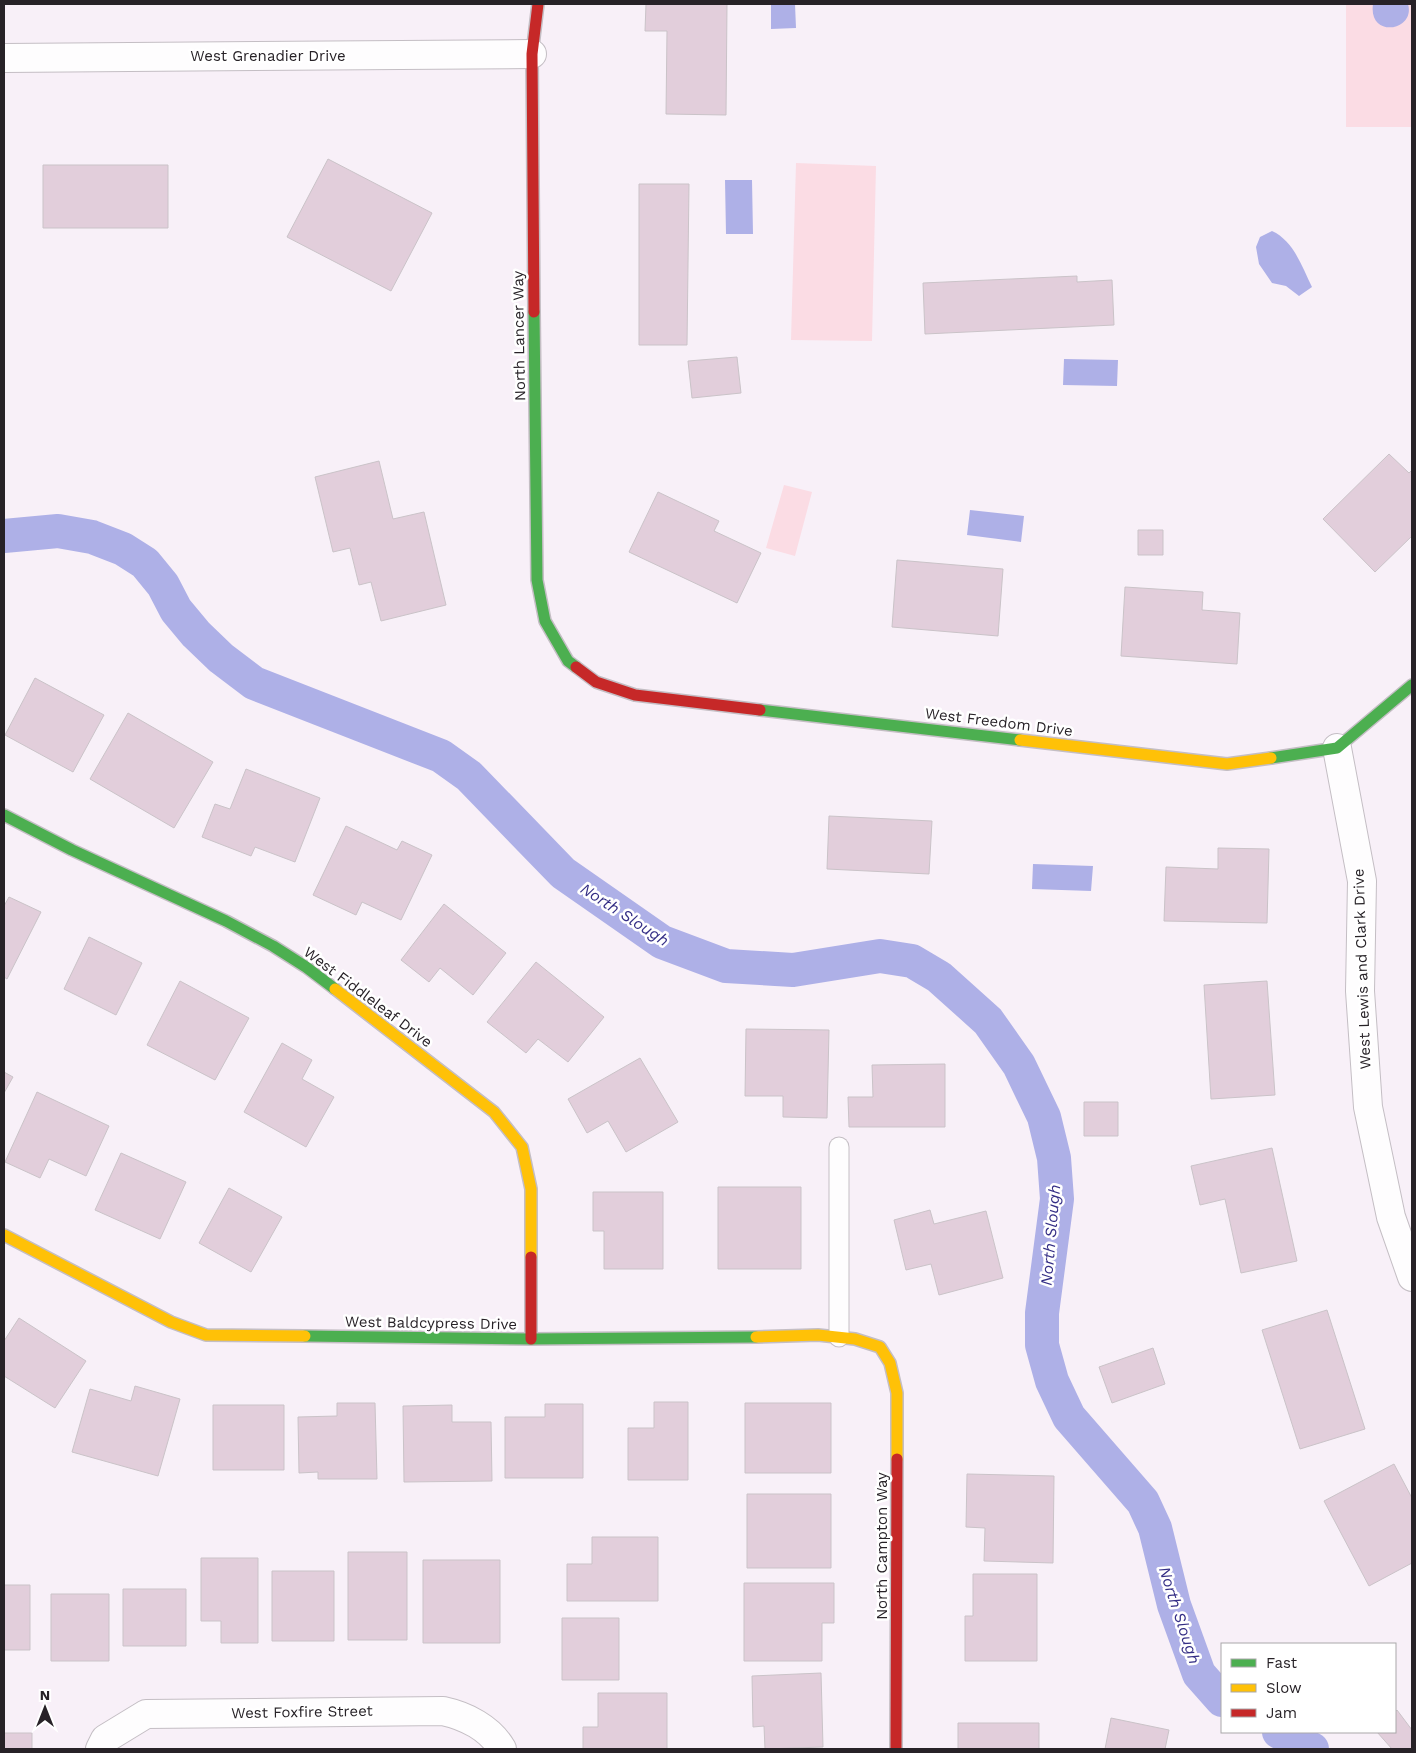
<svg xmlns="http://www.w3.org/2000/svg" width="1416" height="1753" font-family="'Work Sans',sans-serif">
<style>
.green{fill:#fbdce4}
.water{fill:#aeb0e7}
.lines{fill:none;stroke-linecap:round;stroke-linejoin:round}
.canal{stroke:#aeb0e7;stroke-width:34}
.building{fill:#e2cedb;stroke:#cac3c8}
.lane-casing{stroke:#c4bec4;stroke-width:21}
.street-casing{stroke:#c4bec4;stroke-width:30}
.fast-casing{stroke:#c4bec4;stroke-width:14}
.slow-casing{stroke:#c4bec4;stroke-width:14}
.jam-casing{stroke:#c4bec4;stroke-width:14}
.lane{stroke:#fefdfe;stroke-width:19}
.street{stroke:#fefdfe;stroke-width:28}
.fast{stroke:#4caf50;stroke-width:11}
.slow{stroke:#ffc107;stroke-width:11}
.jam{stroke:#c62828;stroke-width:11}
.labels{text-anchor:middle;stroke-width:5;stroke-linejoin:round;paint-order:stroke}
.street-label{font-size:15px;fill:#272227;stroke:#fff}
.water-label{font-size:16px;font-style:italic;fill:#342e85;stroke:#fff}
</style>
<rect width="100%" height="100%" fill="#f8f0f8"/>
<path class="green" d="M1346,4h66v123h-66z
M796,163l80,3 -4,175 -81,-1z
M784,485l28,7 -17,64 -29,-8z"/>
<path class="water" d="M771,4h24l1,24 -25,1z
M1373,4h35c8,27 -40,35 -35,0z
M725,180h27l1,54h-27z
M1272,231c22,10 30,36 40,56l-13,9 -13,-10 -14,-3 -13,-19 -3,-17 4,-10z
M1064,359l54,1 -1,26 -54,-1z
M970,510l54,6 -3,26 -54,-7z
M1033,864l60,2 -2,25 -59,-2z"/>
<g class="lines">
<path class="canal" d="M4,536l54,-5 34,6 31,12 22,14 18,22 13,25 20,24 25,24 33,25 187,73 28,20 94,97 99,69 64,24 67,4 87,-14 32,5 27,16 49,44 31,44 25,52 10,41 3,41 -15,114v32l10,36 17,36 74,85 12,26 19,77 25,69 23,26
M1279,1732l33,17"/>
</g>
<path class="building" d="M646,4h81l-1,111 -60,-1 1,-83h-22z
M328,159l104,54 -41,78 -104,-54z
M43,165h125v63h-125z
M639,184h50l-2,161h-48z
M1077,276v6l35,-2 2,45 -189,9 -2,-51z
M737,357l4,36 -49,5 -4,-37z
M1389,454l20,19 3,-3v66l-37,36 -52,-53z
M379,461l14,58 31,-7 22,93 -65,16 -10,-39 -12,3 -9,-37 -17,4 -18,-75z
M658,492l61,29 -5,10 47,22 -24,50 -108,-51z
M1138,530h25v25h-25z
M897,560l106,9 -5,67 -106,-9z
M1125,587l78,5 -1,18 38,3 -3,51 -116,-8z
M35,678l69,37 -31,57 -68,-37z
M128,713l85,49 -39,66 -84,-49z
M246,769l74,29 -25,64 -40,-15 -4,9 -49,-19 13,-33 15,5z
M829,816l103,5 -3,53 -102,-5z
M346,826l51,24 5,-9 30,14 -31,65 -39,-18 -6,13 -43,-20z
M1218,848l51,1 -2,74 -103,-2 2,-54 52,2z
M9,897l32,15 -34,67 -3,-2v-71z
M444,904l62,49 -33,42 -33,-27 -11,14 -28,-22z
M89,937l53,26 -26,52 -52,-26z
M536,962l68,55 -36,45 -30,-23 -12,14 -39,-31z
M180,981l69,37 -34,62 -68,-35z
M1267,981l8,114 -64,4 -7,-114z
M746,1029l83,1 -2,88 -44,-1v-21h-38z
M282,1043l30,17 -10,19 32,18 -28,50 -62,-35z
M640,1058l38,64 -52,30 -18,-31 -21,12 -19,-34z
M945,1064v63h-96l-1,-30h25l-1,-32z
M4,1072l9,5 -9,16z
M37,1092l72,34 -23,50 -37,-17 -9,19 -35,-16z
M1084,1102h34v34h-34z
M1272,1148l25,113 -56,12 -16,-74 -25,6 -9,-39z
M121,1153l65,29 -26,57 -65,-29z
M718,1187h83v82h-83z
M229,1188l53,29 -31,55 -52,-29z
M593,1192h70v77h-59v-38h-11z
M930,1210l4,14 52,-13 17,67 -64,17 -8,-31 -25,6 -12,-50z
M1327,1310l38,119 -65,20 -38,-119z
M19,1318l67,43 -31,47 -51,-32v-35z
M1153,1348l12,36 -53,19 -13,-36z
M135,1386l45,13 -22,77 -86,-24 18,-63 41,12z
M654,1402h34v78h-60v-52h26z
M337,1403h38l2,76h-59v-7l-19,1 -1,-56 39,-1z
M745,1403h86v70h-86z
M545,1404h38v74h-78v-61h40z
M213,1405h71v65h-71z
M452,1405v17h39l1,59 -88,1 -1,-76z
M1394,1464l18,34v65l-43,23 -45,-85z
M967,1474l87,2 -1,87 -69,-2 1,-33 -19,-1z
M747,1494h84v74h-84z
M592,1537h66v64h-91v-37h25z
M348,1552h59v88h-59z
M201,1558h57v85h-37v-22h-20z
M423,1560h77v83h-77z
M272,1571h62v70h-62z
M973,1574h64v87h-72v-45h8z
M744,1583h90v40h-12v38h-78z
M4,1585h26v65h-26z
M123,1589h63v57h-63z
M51,1594h58v67h-58z
M562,1618h57v62h-57z
M821,1673l2,74 -58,2 -1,-23 -11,1 -1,-51z
M598,1693h69v56h-84v-22h15z
M1397,1710l15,20v19h-20l-15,-17h18v-20z
M1111,1718l58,12 -4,19h-60z
M958,1723h81v26h-81z
M4,1733h28v16h-28z"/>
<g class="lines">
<defs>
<path id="lane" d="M839,1147v190"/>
<path id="street" d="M4,58l528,-4
M1337,748l25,133 -2,110 8,116 23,110 21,60
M100,1749l5,-10 41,-25 297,-3c23,5 47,17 59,38"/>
<path id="fast" d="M534,312l3,268 8,41 23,40 8,6
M760,710l260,30
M1271,758l66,-10 75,-63
M4,815l68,35 154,71 47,25 33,21 29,22
M305,1336l226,3 225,-2"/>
<path id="slow" d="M1020,740l207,24 44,-6
M335,989l159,123 28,35 9,42v68
M4,1235l167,87 35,13 99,1
M756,1337l62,-2 37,4 25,8 10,16 7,30v66"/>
<path id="jam" d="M534,312l-2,-258 6,-50
M576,667l20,15 39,13 125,15
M531,1257v82
M896,1749l1,-290"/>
</defs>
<use href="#lane" class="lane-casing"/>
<use href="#street" class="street-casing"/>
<use href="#fast" class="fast-casing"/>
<use href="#slow" class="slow-casing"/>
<use href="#jam" class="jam-casing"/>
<use href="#lane" class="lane"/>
<use href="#street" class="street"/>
<use href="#fast" class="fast"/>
<use href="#slow" class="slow"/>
<use href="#jam" class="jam"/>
</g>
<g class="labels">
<g class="street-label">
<text x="268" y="61">West Grenadier Drive</text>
<text transform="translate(519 336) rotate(-91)" y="5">North Lancer Way</text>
<text transform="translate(999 722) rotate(7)" y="5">West Freedom Drive</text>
<text transform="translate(1362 969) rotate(-92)" y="5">West Lewis and Clark Drive</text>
<text transform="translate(368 997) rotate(37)" y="5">West Fiddleleaf Drive</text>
<text transform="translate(431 1323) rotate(1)" y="5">West Baldcypress Drive</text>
<text transform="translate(882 1546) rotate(-90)" y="5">North Campton Way</text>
<text transform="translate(302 1712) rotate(-1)" y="5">West Foxfire Street</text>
</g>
<g class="water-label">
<text transform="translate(625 914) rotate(33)" y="6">North Slough</text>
<text transform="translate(1050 1235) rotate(-85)" y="6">North Slough</text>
<text transform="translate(1180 1615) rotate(72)" y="6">North Slough</text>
</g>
</g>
<rect width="1416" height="1753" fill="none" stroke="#272227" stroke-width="10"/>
<rect x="1221" y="1643" width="175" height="90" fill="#ffffff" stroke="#a9a7a9"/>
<rect x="1231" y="1659" width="25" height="8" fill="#4caf50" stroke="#a9a7a9"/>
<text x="1266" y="1668" font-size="15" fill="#272227">Fast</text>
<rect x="1231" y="1684" width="25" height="8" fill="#ffc107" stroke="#a9a7a9"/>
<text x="1266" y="1693" font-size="15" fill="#272227">Slow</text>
<rect x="1231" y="1709" width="25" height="8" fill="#c62828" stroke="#a9a7a9"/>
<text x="1266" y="1718" font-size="15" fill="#272227">Jam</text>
<g transform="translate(45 1708)" stroke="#ffffff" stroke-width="4" paint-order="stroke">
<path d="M0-4L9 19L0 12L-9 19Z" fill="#272227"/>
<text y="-8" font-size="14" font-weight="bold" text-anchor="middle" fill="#272227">N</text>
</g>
</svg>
